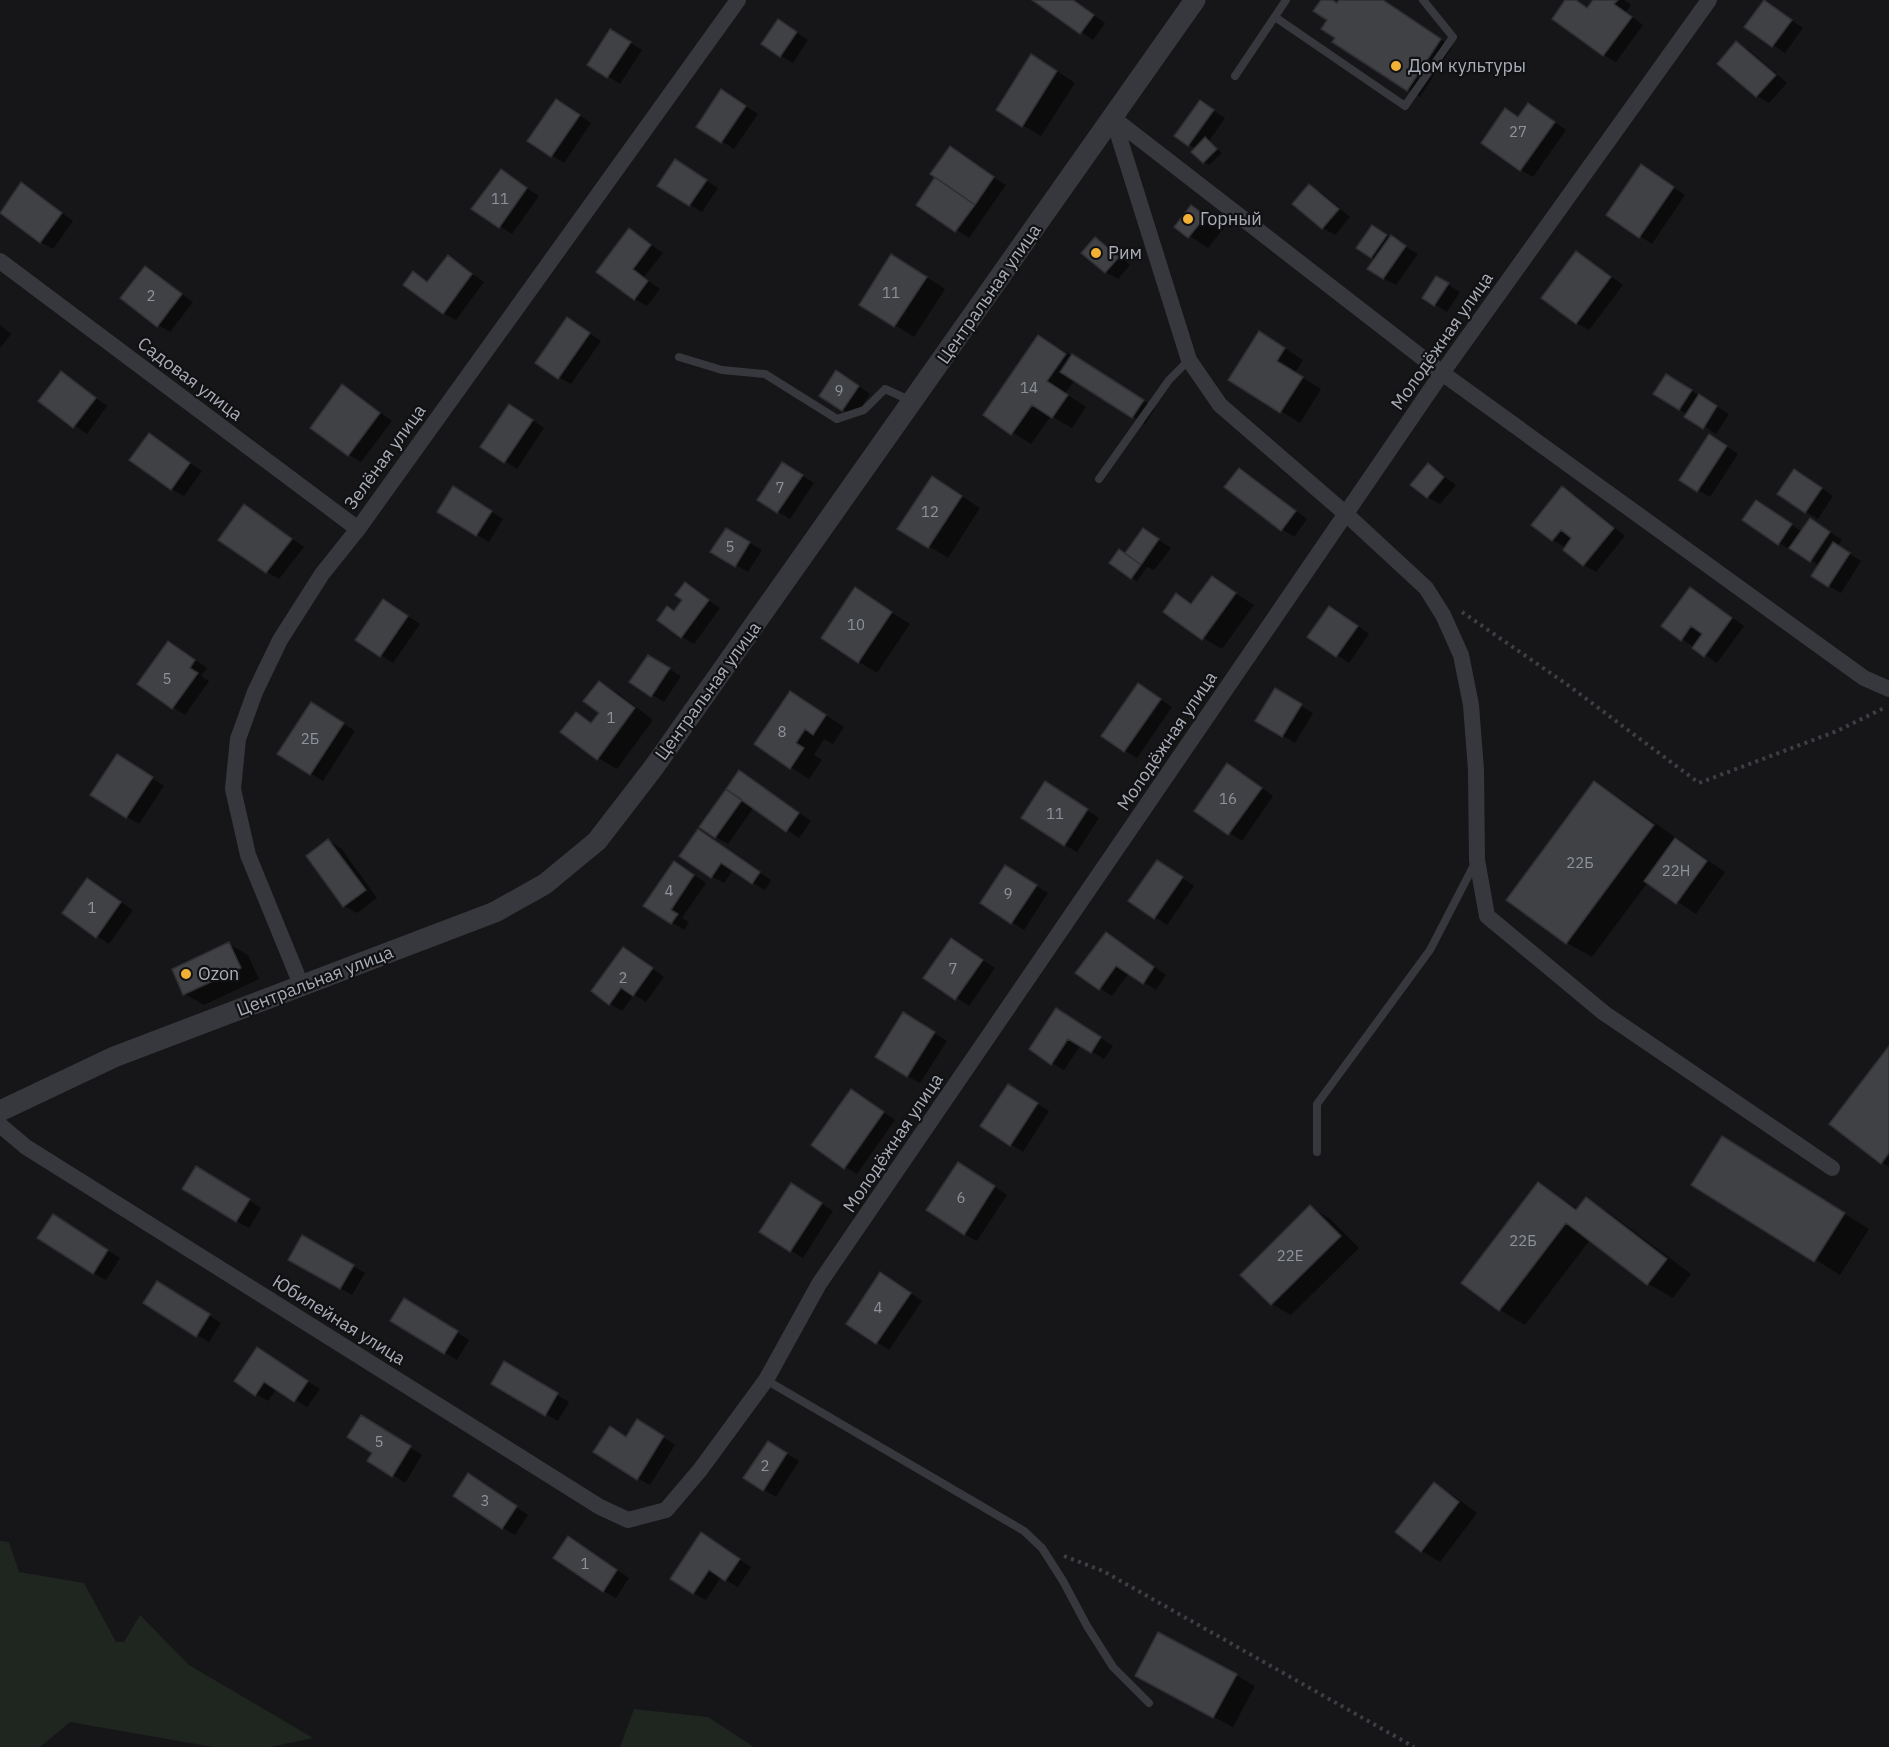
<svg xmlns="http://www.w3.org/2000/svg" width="1889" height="1747" font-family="'IBM Plex Sans',sans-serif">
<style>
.green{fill:#1e261f}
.shadow{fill:#0007}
.building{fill:#404145;stroke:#303034;stroke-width:1.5}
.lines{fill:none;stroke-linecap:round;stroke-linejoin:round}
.path{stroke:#3d3f44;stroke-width:4;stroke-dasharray:3 4.5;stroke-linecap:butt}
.service{stroke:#37383d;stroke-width:8}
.minor{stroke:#37383d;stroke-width:16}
.tertiary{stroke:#37383d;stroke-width:21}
.poi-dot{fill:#f2b134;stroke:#111113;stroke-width:2}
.labels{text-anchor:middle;stroke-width:4.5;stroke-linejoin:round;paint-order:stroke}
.number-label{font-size:15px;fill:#8e929b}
.poi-label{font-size:18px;fill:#a8adb8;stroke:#111113;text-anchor:start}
.street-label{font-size:18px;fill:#a8adb8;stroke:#111113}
</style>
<rect width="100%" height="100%" fill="#161618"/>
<path class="green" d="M0,1541l9,1 10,30 65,11 32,59h8l16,-27 49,50 124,73 -43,9h-57l-143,-25 -30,25h-40z
M634,1709l74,8 46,30h-134z"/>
<path class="shadow" d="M1034,0h39l32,23 -12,17z
M1322,0h7l9,5 3,-5h41l70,47 -32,50 -83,-59z
M1567,0h8l14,9 6,-9h29l7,5 -5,7 17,13 -27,37 -12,-7z
M1765,2l38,26 -18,25 -39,-27z
M790,28l18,12 -15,23 -12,-7z
M623,38l19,12 -22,34 -31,-20z
M1737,43l12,7 38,33 -18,20 -12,-7 -38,-32z
M1051,67l24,16 -34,53 -19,-11z
M734,98l24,16 -24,35 -36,-23z
M1200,102l25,16 -16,23 13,12 -13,12 -6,-3 -7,-13 -7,-4z
M568,108l23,15 -27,40 -35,-23z
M1541,112l25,18 -33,47 -12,-7 -2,-52z
M950,148l56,37 -37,53 -51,-34 19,-27z
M687,168l31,20 -16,24 -43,-27z
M501,171l38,25 -27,38 -38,-25z
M1653,174l32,21 -33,49 -44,-30z
M22,184l51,37 -20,28 -13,-7z
M1309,186l13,7 28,24 -15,18 -12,-7z
M1192,207l32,21 -16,20 -32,-21z
M630,230l33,23 -19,24 16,12 -13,17 -12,-7z
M1384,234l34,20 -22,31 -13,-7 -7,-18 -5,-3z
M1095,239l13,7 22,19 -12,14 -12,-7 -23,-19z
M1577,252l46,33 -34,45 -13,-7z
M448,257l36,25 -28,38 -13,-7 -30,-40 16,10z
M911,267l34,22 -31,48 -53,-33z
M146,268l47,34 -23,30 -12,-7z
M1437,278l23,14 -13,20 -23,-14z
M0,325l11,9 -11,14z
M579,326l22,15 -30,43 -12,-7z
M1039,337l46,26 70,45 -10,16 -70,-44 -10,13 21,14 -14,21 -21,-12 -20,28 -46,-29z
M1278,344l25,16 -8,13 26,16 -21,34 -70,-43z
M61,373l46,33 -20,28 -47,-33z
M849,379l21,15 -15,23 -34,-21z
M1679,383l50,31 -13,20 -37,-25z
M354,393l38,28 -31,41 -12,-7z
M522,413l22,15 -27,41 -12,-8z
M149,435l53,36 -18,25 -13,-7z
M1722,443l16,11 -28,43 -12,-7z
M1428,465l28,20 -16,19 -13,-7z
M1239,470l13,7 55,42 -13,18 -12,-8z
M795,471l19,12 -24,36 -31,-19z
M1807,478l26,18 -15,23 -12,-7z
M1562,488l13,7 50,41 -29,36 -12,-7 -18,-17 -13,-8z
M951,489l29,19 -32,50 -48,-30z
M465,495l38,24 -14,23 -12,-7z
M245,506l59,41 -25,32 -12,-7z
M1769,509l33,23 21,-5 19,13 -4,6 23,15 -20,32 -12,-7 -9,-20 -27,-17 -2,1 -12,-7z
M726,530l36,20 -14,22 -36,-21z
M1143,530l28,18 -17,22 -7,-3 -10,14 -5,-3 -7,-24z
M1212,578l42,27 -32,44 -19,-11 -26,-43 16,9z
M685,584l35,24 -26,36 -12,-7 -7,-25 9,-12z
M855,589l55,35 -33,49 -18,-11z
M1702,596l42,30 -27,37 -35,-24z
M384,601l36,23 -27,39 -36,-24z
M1342,615l27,19 -20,29 -39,-26z
M168,642l39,26 -6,8 8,5 -24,34 -46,-31z
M649,657l32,19 -17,26 -33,-20z
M599,683l19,10 35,27 -36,49 -19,-11 -22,-44 16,9 9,-11z
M1275,690l38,23 -18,30 -38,-23z
M1150,692l22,15 -35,51 -12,-7z
M809,704l35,23 -11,17 -9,-5 -10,16 8,5 -13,19 -53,-35z
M324,711l31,20 -32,50 -44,-27z
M129,763l35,23 -25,38 -47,-29z
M1240,772l33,24 -31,45 -46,-30z
M752,779l59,42 -12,17 -45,-31 -26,37 -12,-7z
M1594,783l25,15 106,74 -29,42 -48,-32 -56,75 -25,-14z
M1058,791l41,27 -22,34 -12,-7z
M710,838l61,42 -6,10 -32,-20 -9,13 -13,-7z
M328,841l13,7 36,50 -20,15 -13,-7z
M1170,869l24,17 -27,39 -12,-8z
M686,870l20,13 -24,35 7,4 -5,8 -39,-25z
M1018,875l30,18 -24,37 -42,-27z
M88,880l45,30 -24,34 -12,-8z
M1118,941l48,34 -10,15 -27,-17 -17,23 -35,-23z
M229,944l19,11 11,24 -55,26 -19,-11z
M963,947l32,21 -26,38 -44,-29z
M636,956l28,21 -18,25 -12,-7 -12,16 -12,-7z
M1069,1017l44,29 -9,13 -23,-14 -17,25 -12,-7z
M916,1021l31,20 -27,42 -13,-7z
M1889,1048v119l-7,-5z
M1021,1093l28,18 -26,41 -41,-26z
M864,1098l31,22 -38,54 -12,-7z
M1748,1153l121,76 -29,46 -146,-91z
M970,1171l37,24 -30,46 -13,-7z
M209,1175l52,33 -12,20 -13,-7z
M1538,1184l40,25 8,-10 25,15 80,60 -18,24 -25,-14 -58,-44 -65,85 -25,-15 -37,-28z
M804,1192l29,19 -30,47 -42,-26z
M1310,1207l19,11 30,30 -68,67 -19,-11 -30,-29z
M66,1223l54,35 -14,22 -13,-7z
M303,1237l62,36 -13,22 -62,-36z
M893,1281l29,20 -33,49 -41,-27z
M169,1290l52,33 -12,19 -12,-7z
M416,1307l53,33 -12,20 -13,-8z
M270,1356l50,33 -13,18 -30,-19 -9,13 -12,-7z
M505,1363l64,39 -11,19 -65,-38z
M374,1424l48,31 -17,28 -12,-8 -19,-22z
M649,1428l26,17 -25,40 -13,-7z
M781,1450l18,11 -23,36 -12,-7z
M480,1482l48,33 -13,20 -12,-7z
M1434,1484l19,11 24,18 -37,49 -18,-11z
M714,1542l37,25 -13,20 -17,-10 -15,23 -13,-7z
M580,1545l49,33 -13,20 -13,-7z
M1236,1675l19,11 -22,41 -77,-40z"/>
<path class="building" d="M1032,0h41l21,15 -14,19z
M1321,0h11l5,3 2,-3h44l58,39 -34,52 -75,-49 3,-4 -14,-9 6,-9 -14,-9z
M1565,0h11l11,8 6,-8h25l-4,4 18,13 -29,39 -51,-37z
M1764,0l28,20 -20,27 -28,-20z
M778,19l19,13 -17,25 -19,-13z
M610,29l21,13 -24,36 -20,-13z
M1736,41l40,34 -20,22 -39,-33z
M1031,54l26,17 -35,56 -26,-17z
M721,89l25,17 -25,37 -25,-16z
M556,99l24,16 -29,42 -24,-16z
M1200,100l14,10 -26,36 -14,-10z
M1528,103l27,19 -35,49 -39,-28 24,-35 13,9z
M1205,137l12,12 -14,14 -12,-11z
M950,146l44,31 -19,28 -45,-31z
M675,159l32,21 -18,26 -32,-20z
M1641,164l33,23 -35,51 -33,-23z
M501,169l26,19 -28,40 -28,-19z
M935,177l40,28 -20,27 -39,-27z
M21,182l41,31 -22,30 -40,-30z
M1309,184l30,25 -17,20 -30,-25z
M1191,205l15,11 -18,22 -14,-11z
M1372,225l15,10 -16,23 -15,-10z
M629,228l22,17 -18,24 15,12 -14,19 -38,-28z
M1391,235l15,11 -23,33 -16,-10z
M1095,237l24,20 -14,16 -24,-20z
M1576,251l35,26 -35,47 -35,-26z
M891,254l36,23 -33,50 -35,-22z
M448,255l24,19 -29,40 -40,-29 10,-14 14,11z
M145,266l37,28 -25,33 -37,-29z
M1436,276l13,7 -15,23 -12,-8z
M567,317l23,16 -32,46 -23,-16z
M1259,331l26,17 -8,13 26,16 -23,36 -52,-33z
M1038,335l28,19 -19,27 21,14 -16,23 -20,-13 -21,30 -28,-20z
M1072,354l72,46 -12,18 -72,-46z
M836,370l23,16 -17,25 -23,-15z
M61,371l35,27 -23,30 -35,-27z
M1666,374l26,16 -13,20 -26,-16z
M342,384l38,29 -32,43 -38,-28z
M1699,394l18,12 -14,23 -19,-12z
M509,404l24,16 -29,43 -24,-16z
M149,433l41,30 -19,27 -42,-30z
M1709,434l18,12 -30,46 -18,-12z
M782,462l21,13 -26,38 -20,-13z
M1428,463l16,14 -17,21 -17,-13z
M1239,468l57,43 -15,20 -57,-44z
M1794,469l28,19 -17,25 -28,-19z
M932,476l30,20 -34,52 -31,-19z
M453,486l39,25 -16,25 -39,-24z
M1562,486l52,42 -31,38 -20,-16 8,-12 -10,-8 -9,11 -21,-16z
M1756,500l36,24 -14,21 -36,-25z
M244,504l48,35 -26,34 -48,-33z
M1810,518l20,14 -20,30 -21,-14z
M726,528l24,14 -15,25 -25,-15z
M1143,528l16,11 -18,26 -16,-12z
M1833,542l17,11 -22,34 -17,-11z
M1119,549l22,16 -10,14 -22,-16z
M1212,576l24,17 -34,47 -39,-28 13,-19 15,11z
M685,582l24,18 -28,38 -24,-18 10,-14 7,5 8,-11 -7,-5z
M855,587l37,25 -34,51 -37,-25z
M1690,587l42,31 -28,39 -12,-9 10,-14 -11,-8 -10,15 -20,-15z
M383,599l25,17 -28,41 -25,-17z
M1329,606l29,20 -22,31 -29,-20z
M168,641l27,19 -5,8 8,5 -26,36 -35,-25z
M648,655l22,13 -19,29 -22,-15z
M599,681l36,27 -38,52 -37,-28 16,-20 15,11 8,-10 -16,-12z
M1138,683l23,16 -37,53 -23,-16z
M1275,688l27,16 -20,33 -27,-16z
M790,691l36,24 -13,20 -8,-6 -9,14 8,5 -14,21 -36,-25z
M311,702l33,21 -34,52 -33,-21z
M117,754l36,23 -27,41 -36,-23z
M1227,763l35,25 -34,47 -34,-24z
M739,770l60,43 -13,19 -60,-43z
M1045,781l43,28 -24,37 -43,-28z
M1594,781l60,44 -88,119 -60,-44z
M726,789l16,11 -27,38 -16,-11z
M698,829l62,43 -8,12 -31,-21 -10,15 -32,-22z
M1675,838l32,23 -31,43 -32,-23z
M328,839l38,51 -23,17 -37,-51z
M1157,860l26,17 -29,42 -26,-18z
M674,861l20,14 -23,35 7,4 -7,10 -28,-18z
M1005,865l32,20 -26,39 -31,-21z
M87,878l34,24 -25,36 -34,-25z
M1106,932l48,35 -11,17 -27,-18 -17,24 -24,-17z
M951,938l32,22 -28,40 -32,-22z
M229,942l12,26 -58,27 -11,-26z
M623,947l30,21 -20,28 -12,-8 -12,17 -18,-14z
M1056,1008l45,29 -10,16 -23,-14 -17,26 -22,-16z
M903,1012l32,20 -28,45 -32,-20z
M1889,1046v107l-8,11 -52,-40z
M1008,1084l30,19 -28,43 -30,-20z
M851,1089l33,23 -40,57 -33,-24z
M1722,1136l123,77 -31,49 -123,-77z
M958,1162l37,24 -31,49 -38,-25z
M196,1166l54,33 -14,23 -54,-33z
M1538,1182l38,28 10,-13 81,62 -20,26 -81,-62 -67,88 -38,-28z
M791,1183l31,20 -32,49 -31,-20z
M1310,1205l31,31 -70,69 -31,-30z
M53,1214l55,36 -15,24 -56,-36z
M302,1235l52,30 -14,24 -52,-29z
M880,1272l31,21 -35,51 -30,-20z
M157,1281l53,33 -14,23 -53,-34z
M404,1298l54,33 -14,23 -54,-33z
M257,1347l51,34 -14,21 -30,-20 -9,14 -21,-15z
M504,1361l54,32 -13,23 -54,-32z
M361,1415l50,31 -19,31 -25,-16 5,-8 -25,-16z
M637,1419l27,17 -27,44 -44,-28 17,-26 16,11z
M768,1441l19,12 -24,38 -20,-13z
M468,1473l49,33 -15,23 -49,-33z
M1434,1482l25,20 -38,50 -26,-20z
M701,1532l39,27 -15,22 -16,-11 -16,24 -23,-15z
M568,1536l49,34 -14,22 -50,-34z
M1158,1632l79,42 -24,44 -78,-42z"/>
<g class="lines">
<path class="path" d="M1462,612l103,71 134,100 138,-52 49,-24
M1064,1556l39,15 311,176"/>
<path class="service" d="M1275,17l130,89 48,-69 -30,-37
M1235,76l51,-76
M679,357l43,13 43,4 72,45 27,-9 21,-21 22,10
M1099,479l70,-99 20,-20
M1317,1152v-48l113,-154 45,-87
M766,1380l258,151 18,17 21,33 24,45 26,41 36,36"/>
<path class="minor" d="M1113,118l76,242 31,45 126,109 80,74 17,27 18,40 10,50 5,65 1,90 10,56 117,97 228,155
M1113,118l329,255 422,305 25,11
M0,261l358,268
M302,987l-54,-132 -15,-66 5,-50 17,-47 25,-52 42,-66 36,-45 380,-529
M0,1125l26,22 574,360 28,13 38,-10 34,-40 66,-90 53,-96 623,-911 267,-373"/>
<path class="tertiary" d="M0,1111l114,-54 381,-145 50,-28 52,-43 57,-74 541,-767"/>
</g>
<g class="poi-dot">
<circle cx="1396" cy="66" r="6"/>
<circle cx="1188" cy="219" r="6"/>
<circle cx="1096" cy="253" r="6"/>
<circle cx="186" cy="974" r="6"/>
</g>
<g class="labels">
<g class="number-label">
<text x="1518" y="137">27</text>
<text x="500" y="204">11</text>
<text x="891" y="298">11</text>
<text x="151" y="301">2</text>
<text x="1029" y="393">14</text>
<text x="839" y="396">9</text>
<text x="780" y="493">7</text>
<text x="930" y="517">12</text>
<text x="730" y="552">5</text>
<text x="856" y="630">10</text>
<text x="167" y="684">5</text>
<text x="611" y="723">1</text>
<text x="782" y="737">8</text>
<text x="310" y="744">2Б</text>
<text x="1228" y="804">16</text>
<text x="1055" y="819">11</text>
<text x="1580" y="868">22Б</text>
<text x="1676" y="876">22Н</text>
<text x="669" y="896">4</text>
<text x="1008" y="899">9</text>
<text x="92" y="913">1</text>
<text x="953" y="974">7</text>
<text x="623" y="983">2</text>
<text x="961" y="1203">6</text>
<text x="1523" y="1246">22Б</text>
<text x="1290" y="1261">22Е</text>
<text x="878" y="1313">4</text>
<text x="379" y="1447">5</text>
<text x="765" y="1471">2</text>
<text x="485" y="1506">3</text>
<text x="585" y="1569">1</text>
</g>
<g class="poi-label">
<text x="1408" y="72">Дом культуры</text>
<text x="1200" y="225">Горный</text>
<text x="1108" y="259">Рим</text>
<text x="198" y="980">Ozon</text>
</g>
<g class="street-label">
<text transform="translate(989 294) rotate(-55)" y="6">Центральная улица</text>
<text transform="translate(1442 341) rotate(-55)" y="6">Молодёжная улица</text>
<text transform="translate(190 379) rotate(37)" y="6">Садовая улица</text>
<text transform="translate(385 457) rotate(-54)" y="6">Зелёная улица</text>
<text transform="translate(708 691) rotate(-54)" y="6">Центральная улица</text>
<text transform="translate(1167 741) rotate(-56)" y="6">Молодёжная улица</text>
<text transform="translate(315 981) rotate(-21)" y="6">Центральная улица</text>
<text transform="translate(893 1143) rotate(-56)" y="6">Молодёжная улица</text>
<text transform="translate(339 1320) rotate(32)" y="6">Юбилейная улица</text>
</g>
</g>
</svg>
